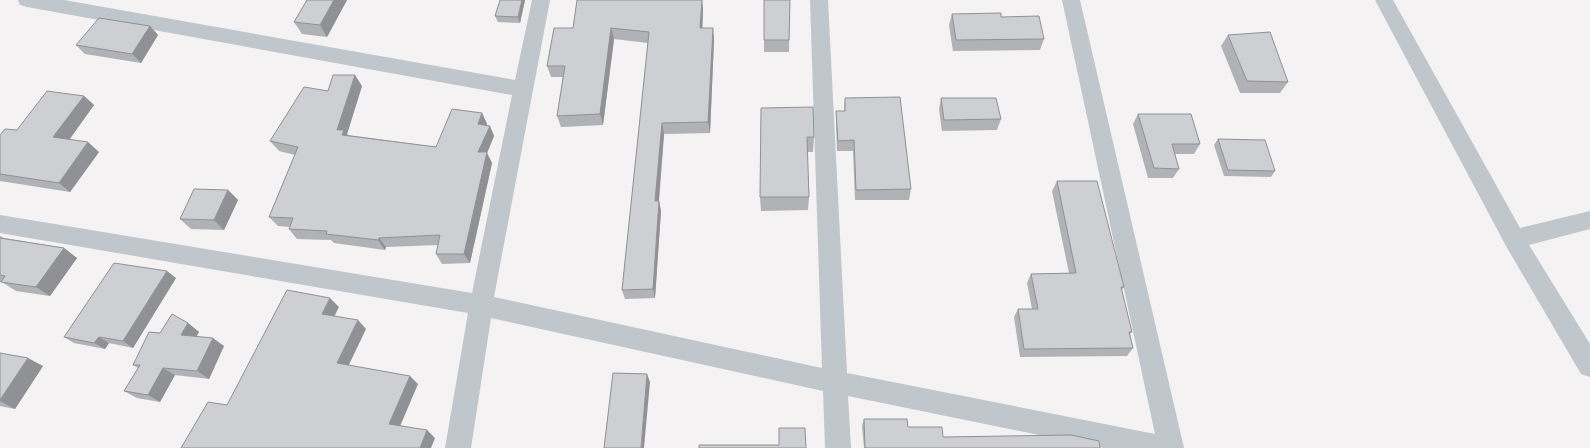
<svg xmlns="http://www.w3.org/2000/svg" width="1590" height="448" font-family="'Golos Text',sans-serif">
<style>
.lines{fill:none;stroke-linecap:round;stroke-linejoin:round}
.minor{fill:#bfc6cc;fill-rule:evenodd}
.wall{fill:#b0b2b5}
.shaded-wall{fill:#909194}
.building{fill:#cdcfd3;stroke:#909194}
</style>
<rect width="100%" height="100%" fill="#f4f2f2"/>
<g class="lines">
<path class="minor" d="M18,0h46l451,80 17,-80h18l-56,297 328,71 -12,-368h18l19,373 308,61 -93,-434h18l104,448h-81l-255,-52 3,52h-26l-2,-57 -332,-73 -20,130h-26l23,-135 -468,-80v-18l472,78 40,-198 -485,-88 -7,-2z
M1375,0h18l127,228 70,-17v18l-61,16 61,99v33l-9,-3 -75,-128z"/>
</g>
<path class="wall" d="M307,0h40l-20,37 -25,-3 -8,-12z
M525,0l-5,23 -22,-1 -3,-6z
M790,0l-1,52h-25v-12z
M703,8l-1,20h11l1,12 -4,93 -46,1 -5,67 2,10 -6,87 -30,1 -3,-9 26,-247 -34,-4 -11,86 -42,2 -4,-11 6,-39h-12l-4,-11 26,-38z
M952,14l49,3 43,22 -4,11 -87,1 -4,-26z
M150,26l8,9 -17,28 -56,-9 -9,-9z
M1228,35l60,47 -8,11h-40l-19,-47z
M362,86l-15,48 1,1 88,12 46,-34 5,11v1l3,1 4,10 -7,17 5,10 -22,100 -28,1 -6,-10 2,-9 -52,2 -1,3 -51,-7 -3,-3 -34,-1 -8,-10 1,-2 -12,-1 -9,-9 26,-62 -16,-4 -9,-10z
M84,96l10,9 -25,35 30,12 -29,40 -70,-11v-46l17,-5z
M845,98l66,91 -2,11h-54l-2,-49h-16l-1,-29v-11h8z
M941,98l60,21 -4,11 -55,1 -3,-22z
M813,107l1,30 -1,15h-6l2,45 -1,13 -47,1 -1,-14z
M1138,114l62,30 -6,10h-19l4,15 -6,9h-25l-15,-54z
M1218,139l57,32 -4,6 -47,-1 -10,-31z
M1057,181l67,106 -3,4 11,41 -2,2 3,14 -6,8 -107,1 -6,-40 4,-8h14l-5,-26 4,-9 38,-1 -17,-82z
M228,190l10,10 -14,30 -33,-1 -11,-10z
M0,236l4,2 60,10 13,10 -27,38 -34,-5 -14,-9h-2z
M176,278l-43,70 -24,-5 -4,6 -31,-6 -10,-6z
M188,323l11,9 -3,4 28,10 -15,33 -34,-4 -15,27 -23,-4 -13,-7 14,-23 -5,-3 27,-32z
M0,353l43,13 -28,43 -15,-3z
M864,419l44,8 35,10 157,11h-236l-2,-22z"/>
<path class="shaded-wall" d="M334,0h13l-20,37 -7,-12z
M522,0h3l-5,23 -2,-6z
M702,0l1,8 -1,32 -2,-12z
M150,26l8,9 -17,28 -9,-9z
M611,28l3,11 -11,86 -3,-11z
M713,28l1,12 -4,93 -2,-11z
M355,75l7,11 -15,48 4,6 -2,5 -12,-15z
M84,96l10,9 -30,42 -11,-10z
M482,113l5,11 -4,11 -5,-11z
M662,123l2,11 -6,77 -3,-10z
M490,126l4,10 -7,17 5,10 -22,100 -6,-9 14,-102z
M88,142l11,10 -29,40 -11,-9z
M228,190l10,10 -14,30 -10,-10z
M659,201l2,10 -6,87 -2,-9z
M379,238l7,9 -1,3 -7,-10z
M64,248l13,10 -27,38 -14,-9z
M167,271l9,7 -43,70 -10,-7z
M330,298l9,9 -8,16 -9,-9z
M358,320l8,9 -20,42 -9,-8z
M188,323l11,9 -6,11 -12,-8z
M99,337l10,6 -4,6 -11,-6z
M213,338l11,8 -15,33 -12,-8z
M28,358l15,8 -28,43 -15,-8v-1z
M163,368l12,7 -15,27 -12,-7z
M647,374l3,8 -6,66h-3z
M410,376l8,8 -20,47 -9,-7z
M427,430l8,8 -4,10h-11z"/>
<path class="building" d="M307,0h27l-14,25 -26,-3z
M500,0h22l-4,17 -23,-1z
M577,0h125l-2,28h13l-5,94 -46,1 -7,78h4l-6,88 -31,1 27,-258 -38,-4 -11,86 -43,2 8,-50h-18l7,-38h19z
M764,0h26l-1,40h-25z
M1001,13v4l38,-1 5,23 -88,1 -4,-26z
M99,18l51,8 -18,28 -56,-9z
M1270,32l18,50 -41,-1 -19,-46z
M333,75h22l-18,55h7l-2,5 94,12 16,-38 30,4 -4,11 12,2 -12,26h9l-23,102h-28l4,-19 -61,3 -1,2 -52,-6 1,-3 -38,-2 4,-11 -24,-1 29,-70 -28,-6 34,-54 24,4z
M47,91l37,5 -31,41 35,5 -29,41 -59,-9v-39l5,-6 12,1z
M900,97l11,92 -55,1 -2,-50 -16,1 -2,-30h9v-13z
M941,98h55l5,21 -57,1z
M813,107l1,30h-7l2,60h-49l1,-89z
M1138,114h53l9,30h-28l7,25 -25,-1z
M1218,139l47,1 10,31 -47,-1z
M1057,181h40l27,106h-3l11,45h-3l4,16 -109,1 -6,-40h20l-7,-35 45,-1z
M194,189l34,1 -14,30 -34,-1z
M0,238l64,10 -28,39 -35,-5 4,-6 -5,-1z
M114,263l53,8 -44,70 -24,-4 -5,6 -30,-6z
M287,290l43,8 -8,16 36,6 -21,43 73,13 -21,48 38,6 -7,18h-239l27,-46 19,3z
M172,314l16,9 -7,12 32,3 -16,33 -34,-3 -15,27 -24,-4 16,-26h-7l16,-33 11,1z
M0,353l28,5 -28,42z
M613,373l34,1 -6,74h-37z
M864,419h43l1,8h34l1,10 128,-2 28,6 1,7h-235z
M779,428h26l1,20h-107v-3h80z"/>
</svg>
